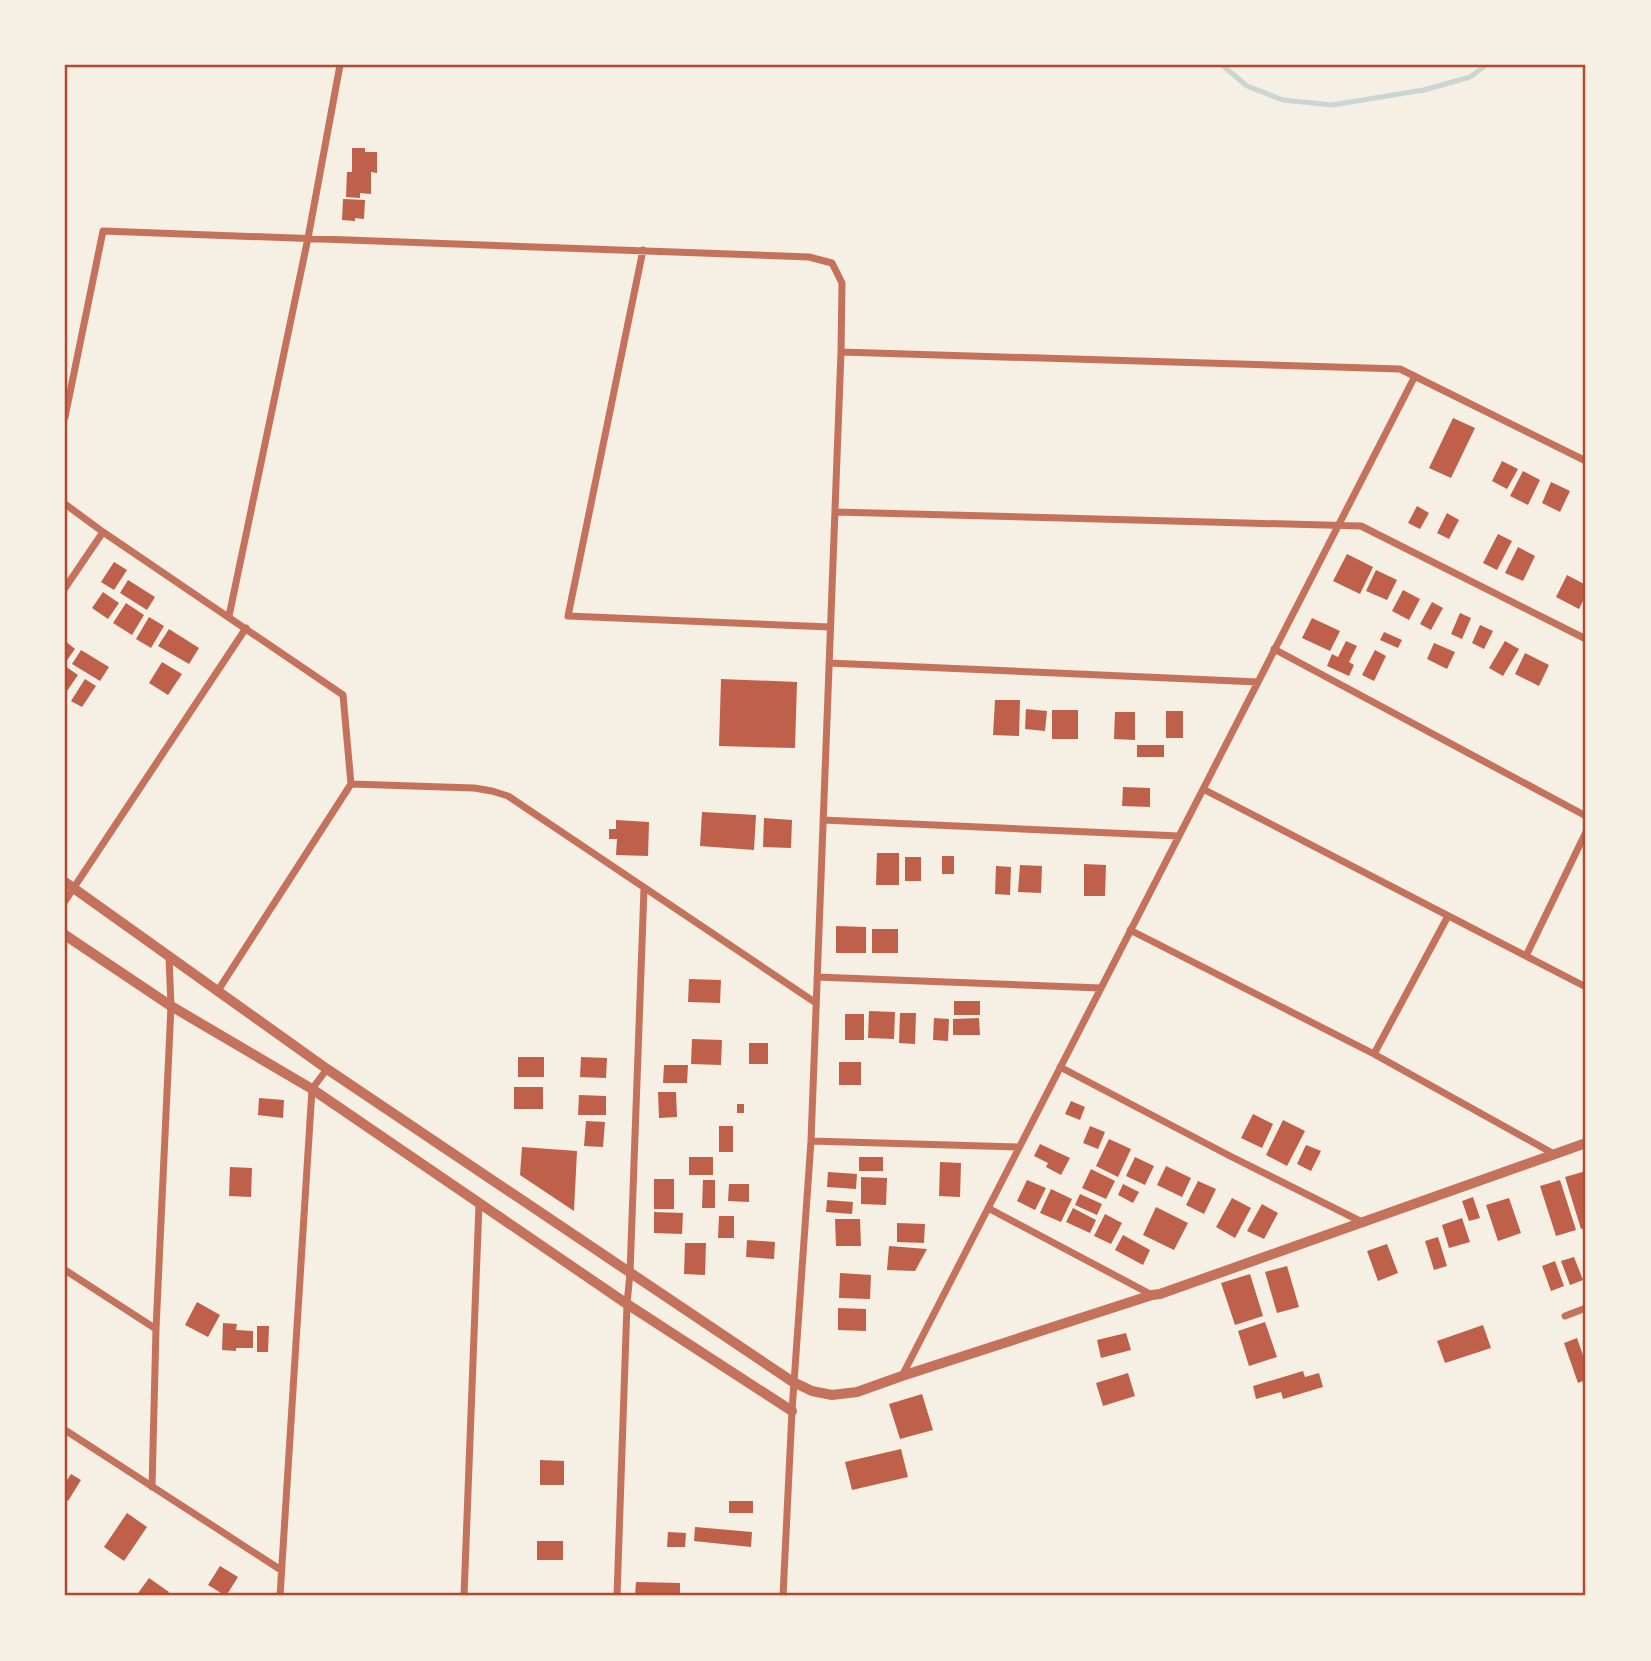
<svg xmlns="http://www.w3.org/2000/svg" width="1651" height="1661" font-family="'Source Sans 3',sans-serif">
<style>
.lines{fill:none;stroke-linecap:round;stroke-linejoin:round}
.stream{stroke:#c9d6d2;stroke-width:5}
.building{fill:#bf614a}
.minor{stroke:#c5725c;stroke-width:7}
.tertiary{stroke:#c5725c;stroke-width:10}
.neatline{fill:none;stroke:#b5482f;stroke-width:2.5}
</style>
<rect width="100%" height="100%" fill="#f6efe4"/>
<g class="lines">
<path class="stream" d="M1222,65l25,21 36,14 49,5 92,-15 46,-13 16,-12"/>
</g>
<path class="building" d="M352,148h13v4h12v21l-6,-1v22l-11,-1v5l-14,-1 1,-25h5z
M343,199l22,1 -1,19 -9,-1v3l-13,-1z
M1453,418l22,10 -24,50 -22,-10z
M1502,461l16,8 -11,20 -15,-8z
M1523,471l17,9 -12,25 -18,-9z
M1551,482l19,9 -10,21 -18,-9z
M1417,506l12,7 -9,16 -12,-6z
M1447,513l12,7 -10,19 -12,-6z
M1498,534l14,7 -15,29 -14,-7z
M1518,547l17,9 -12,25 -18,-8z
M1347,554l26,13 -13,27 -27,-13z
M114,562l13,8 -13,20 -13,-8z
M1376,570l21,10 -10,20 -21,-9z
M1567,575l19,10v10l-7,14 -23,-12z
M128,580l27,17 -8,13 -27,-17z
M1403,590l17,9 -11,21 -17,-9z
M103,592l16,11 -11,16 -16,-11z
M1432,602l11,6 -12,22 -11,-6z
M126,603l18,12 -12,20 -19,-12z
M1460,613l11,5 -9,21 -11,-5z
M149,617l15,9 -13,22 -15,-9z
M1312,618l28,13 -10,20 -28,-13z
M1480,625l13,6 -9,18 -12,-6z
M169,629l30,19 -10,16 -31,-18z
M1384,632l18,8 -4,8 -18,-8z
M65,641l10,8 -10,14z
M1346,641l11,5 -8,16 5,3 -5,11 -22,-10 5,-12 6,3z
M1505,641l14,8 -16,27 -14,-8z
M1434,643l21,9 -8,17 -20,-10z
M81,650l28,17 -9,14 -28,-17z
M1375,650l11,6 -12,25 -12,-6z
M1525,653l24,12 -10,21 -24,-12z
M162,662l20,12 -14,21 -19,-12z
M65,666l13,9 -13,19z
M85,679l11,7 -14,21 -11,-6z
M721,679l76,3 -2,66 -76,-2z
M995,700h25l-1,36 -26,-1z
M1026,709l21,2 -2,20 -20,-2z
M1052,710h26v29h-26z
M1166,711h17v27h-17z
M1115,712h20v28l-21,-1z
M1137,745h27v12h-27z
M1123,787l27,1v19l-28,-1z
M702,812l54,3 -2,35 -54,-4z
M764,818l28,2 -1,28 -28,-1z
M616,820l33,2 -1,34 -32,-1 1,-16h-8v-10h7z
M877,853h22v32h-23z
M942,856h12v18h-12z
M905,857h16v24h-16z
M1084,864l22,1 -1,31h-21z
M1020,865l22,1 -1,27 -23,-1z
M996,866l15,1 -1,28 -15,-1z
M836,926l30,1v26h-30z
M872,929h26v24h-26z
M689,979l32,1 -1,23 -32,-1z
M954,1001h26v14h-26z
M869,1011l26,1 -1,27 -26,-1z
M900,1013h16l-1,31 -16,-1z
M845,1014h19v26h-19z
M934,1018l15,1 -1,22 -15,-1z
M979,1018l1,17h-27v-16z
M692,1039l30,1 -1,25 -30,-1z
M749,1043h19v21h-19z
M518,1057h26v20h-26z
M581,1057l26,1 -1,20 -26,-1z
M839,1062h22v23h-22z
M664,1065h24l-1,18h-24z
M514,1087h29v22h-29z
M658,1092h18l1,25 -18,1z
M579,1095l27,1v19h-28z
M259,1098l25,2 -1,18 -25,-3z
M1071,1101l14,6 -5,13 -15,-6z
M737,1104h7v9h-7z
M1253,1114l20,10 -11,24 -21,-10z
M1283,1120l22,11 -18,35 -21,-11z
M586,1121l19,1 -2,25 -19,-1z
M719,1126h14v26h-14z
M1090,1126l15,6 -7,17 -15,-6z
M1109,1139l22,10 -13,28 -22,-11z
M1040,1144l30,14 -9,17 -15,-8 2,-4 -14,-7z
M1306,1145l15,6 -10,20 -14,-7z
M522,1147l55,4 -3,60 -54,-36z
M689,1157h24v18h-24z
M859,1157h24v14h-24z
M1135,1157l19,9 -9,19 -19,-9z
M940,1162l21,1 -1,34 -21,-1z
M1166,1166l25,12 -9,19 -25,-12z
M230,1167l22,1 -1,29 -22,-1z
M1091,1169l24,12 -9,18 -24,-11z
M1586,1171v57l-5,1 -16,-52z
M828,1172l29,2 -1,15 -29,-2z
M861,1177l26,1 -1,27 -25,-1z
M654,1179h20v30h-20z
M703,1180h12v28h-13z
M1027,1180l19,8 -11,22 -18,-9z
M1560,1180l16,50 -20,6 -16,-50z
M1198,1181l18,8 -12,25 -18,-9z
M729,1184h20v18l-21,-1z
M1123,1184l16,8 -6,11 -15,-8z
M1051,1189l21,10 -11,23 -21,-9z
M1080,1194l22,10 -5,11 -22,-10z
M1473,1197l7,21 -11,3 -7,-20z
M1232,1198l19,10 -16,30 -19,-11z
M1509,1198l12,35 -23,8 -12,-36z
M827,1200l26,2 -1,12 -26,-2z
M1262,1204l16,9 -14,26 -17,-8z
M1156,1207l32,16 -14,27 -31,-15z
M1073,1208l23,12 -6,13 -24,-11z
M654,1212l29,1 -1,21 -28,-1z
M1105,1214l17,9 -11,21 -17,-8z
M719,1216h15v22h-16z
M1462,1218l8,24 -21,6 -7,-23z
M835,1219h25l1,27h-25z
M897,1223l28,1 -1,19 -27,-1z
M1123,1235l27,15 -7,15 -28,-15z
M1438,1237l9,29 -13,4 -9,-29z
M747,1240l28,2 -1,17 -28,-2z
M685,1243h21l-1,32 -21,-1z
M1387,1244l11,29 -20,8 -11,-30z
M889,1246l38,3 -12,22 -28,-1z
M1574,1257l9,23 -13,5 -9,-24z
M1555,1261l9,25 -13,5 -9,-25z
M1287,1266l12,41 -22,6 -12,-41z
M840,1273l31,2 -1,24 -31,-1z
M1250,1274l13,42 -28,9 -14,-42z
M197,1302l23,13 -12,22 -23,-12z
M838,1308l28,1v22l-28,-1z
M1265,1322l12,35 -28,9 -11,-35z
M223,1323l14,1 -1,6 17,1v17h-17v3l-14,-1z
M1483,1325l8,23 -46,15 -8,-22z
M257,1326h12l-1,26h-11z
M1126,1333l5,17 -30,8 -4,-18z
M1577,1338l9,26v16l-8,3 -14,-40z
M1303,1371l2,6 14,-4 4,14 -40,12 -2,-7 -25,7 -3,-13z
M1128,1373l7,23 -32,10 -7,-23z
M922,1394l11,36 -33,9 -11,-35z
M901,1449l7,28 -56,13 -7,-28z
M540,1460l24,1v24h-24z
M71,1474l10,6 -13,21 -3,-2v-16z
M729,1501h24v12h-24z
M127,1513l20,14 -23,34 -20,-14z
M695,1527l57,5 -1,15 -57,-6z
M668,1532l18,1 -1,14h-18z
M537,1541h26v19h-26z
M220,1566l18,11 -12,19 -18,-11z
M149,1578l20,14 -3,4h-30z
M636,1582l44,1v13h-45z"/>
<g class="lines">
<path class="minor" d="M643,250l-75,366 262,11
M841,352l559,17 186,92
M65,417l38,-186 706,26 23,6 10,20 -1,69 -30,789 -19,270 -9,185
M65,504l38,28 240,163 8,89 -134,208
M835,512l526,14 225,113
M65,588l38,-56
M229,616l79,-378 32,-173
M1274,649l312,167
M829,663l429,19
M351,784l123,4 18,3 16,5 308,207
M1203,789l383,198
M823,820l356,16
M65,901l181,-273
M1130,930l244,124 180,100
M1526,956l60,-124
M817,977l284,11
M1374,1054l74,-138
M1060,1067l170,89 134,67
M811,1141l208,6
M988,1208l164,87
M65,1270l91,59
M1565,1316l21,-8
M902,1376l513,-1000
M65,1430l216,140
M152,1487l4,-158 15,-323 -2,-49
M280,1596l32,-507 15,-20
M464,1596l15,-392
M617,1596l10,-292 3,-31 14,-384"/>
<path class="tertiary" d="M65,882l262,187 466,313 19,9 20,4 25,-3 45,-16 250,-81 8,-1 426,-151
M65,935l106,71 141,83 315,215 165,107"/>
</g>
<rect width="1651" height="1661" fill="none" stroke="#f6efe4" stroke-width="133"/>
<rect x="66" y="66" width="1518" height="1528" class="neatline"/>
</svg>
